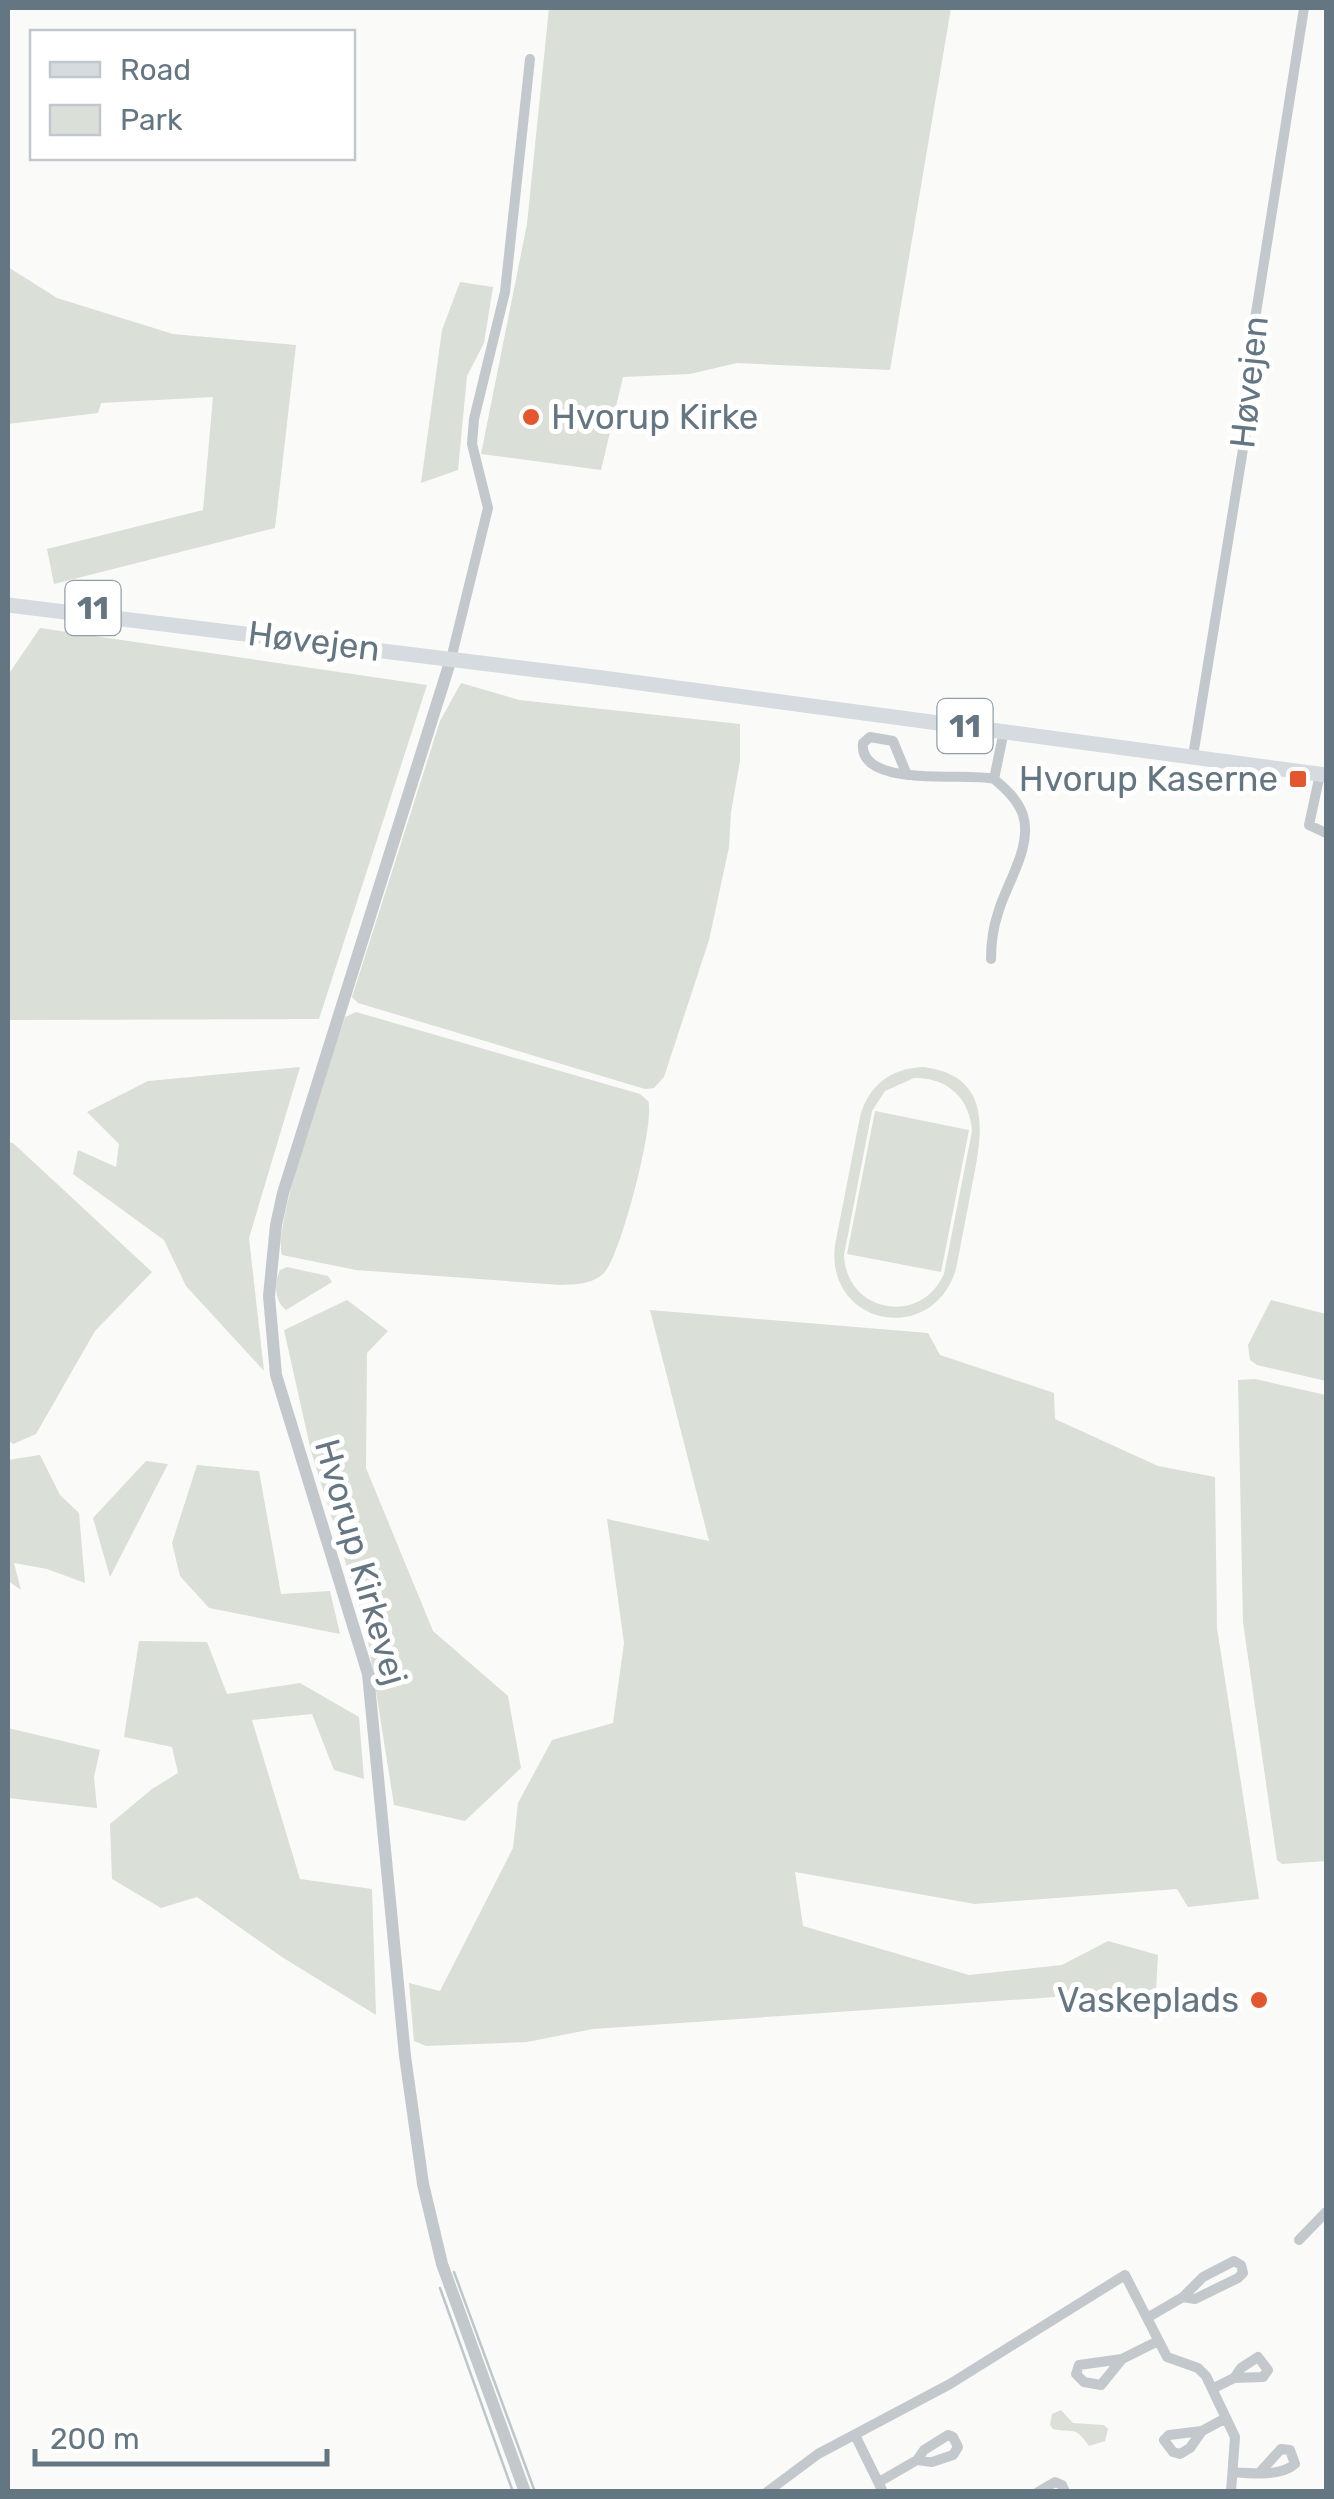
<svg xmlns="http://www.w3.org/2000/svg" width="1334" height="2499" font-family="Rubik,sans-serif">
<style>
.green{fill:#dadfd7;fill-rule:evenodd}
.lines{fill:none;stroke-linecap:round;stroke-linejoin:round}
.stream{stroke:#bbc7cb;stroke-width:2.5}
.minor{stroke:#c3c8cc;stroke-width:10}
.tertiary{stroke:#c3c8cc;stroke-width:12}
.primary{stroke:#d6dbdf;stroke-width:15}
.poi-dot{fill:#e4572e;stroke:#fff;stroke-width:4}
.labels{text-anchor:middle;stroke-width:10;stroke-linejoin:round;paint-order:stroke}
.shield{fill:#fff;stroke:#939fa8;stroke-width:2.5}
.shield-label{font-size:32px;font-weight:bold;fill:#657683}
.street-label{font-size:35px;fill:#657683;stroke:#fff}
.poi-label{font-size:35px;fill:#657683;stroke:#fff;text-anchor:end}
</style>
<rect width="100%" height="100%" fill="#fafaf8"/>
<path class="green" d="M549,8h402l-61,362 -153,-7 -47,11 -67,3 -22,93 -120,-16 46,-230z
M8,267l49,31 116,36 123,11 -21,183 -221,56 -7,-35 156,-39 10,-113 -112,6 -3,10 -90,11z
M460,282l33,5 -9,56 -17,33 -9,94 -37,13 21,-153z
M40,628l387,57 -108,334 -311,1v-345z
M461,683l58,17 221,24v37l-9,51 -2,35 -20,93 -45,137 -10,11 -9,1 -287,-86 -6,-6 88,-276z
M356,1012l284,82 8,7c8,19 -28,157 -44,172 -13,12 -28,11 -44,12l-204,-15 -74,-15c-10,-29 50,-199 63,-238z
M300,1067l-51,171 15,133 -78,-85 -22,-46 -91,-66 5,-24 38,17 3,-23 -32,-32 61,-31z
M923,1067c74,9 58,72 48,124 -5,26 -10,52 -15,78 -23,78 -131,57 -121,-24l25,-128c8,-31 31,-49 63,-50zM914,1078c33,-1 56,20 58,53l-28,143c-24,53 -98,38 -100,-19l28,-144 13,-20z
M875,1111l94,19 -28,142 -94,-18z
M8,1142l5,1 139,129 -57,59 -59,103 -23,10 -5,-4z
M287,1267l41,9 4,6 -46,28c-12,-9 -12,-28 -6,-40z
M347,1300l41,31 -21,22 -1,115 67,163 75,65 13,72 -56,53 -71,-16 -28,-177 -55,-177 -27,-121z
M1271,1300l55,14v67l-69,-16 -7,-5 -2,-15z
M650,1310l278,23 12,22 114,38 1,26 103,47 57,11 2,151 42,271 -71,8 -11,-18 -202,15 -180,-32 8,54 166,49 93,-10 46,-24 50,14 -2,35 -563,39 -66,13 -101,4 -12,-5 -5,-58 31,8 73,-143 5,-45 34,-63 61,-17 11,-80 -17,-124 102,22z
M1255,1379l71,16v466l-44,3 -5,-4 -34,-238 -5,-242z
M40,1455l20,40 19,18 6,70 -38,-14 -33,-6 7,27 -13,-9v-121z
M146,1461l22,3 -58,113 -17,-59z
M197,1465l62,6 22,123 49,-3 10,43 -131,-26 -29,-32 -8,-33z
M139,1641l68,1 20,52 73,-11 59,34 5,62 -30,-9 -22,-56 -60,6 48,159 72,10 4,126 -94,-58 -85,-60 -36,11 -49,-29 -2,-55 42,-35 26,-16 -6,-26 -48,-10z
M8,1728l92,22 -6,27 3,31 -89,-10z
M1061,2410l12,13 31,2 4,4 -3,12 -16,5c-15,-22 -16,-12 -36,-17l-3,-4 2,-11z"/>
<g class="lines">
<path class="stream" d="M454,2272l81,220
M440,2288l73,204"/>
<path class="minor" d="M451,659l37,-151 -16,-64 2,-25 31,-127 25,-233
M1193,756l59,-362 1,-62 51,-324
M1320,774l-11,51 17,8
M907,775l-14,-34 -23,-4 -7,6c-5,46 102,29 131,36 12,10 24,21 29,36 10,32 -17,69 -25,98 -5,15 -7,30 -7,46
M994,779l10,-48
M1299,2240l27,-28
M1147,2318l36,-21 12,2 43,-21 5,-5 -2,-8 -7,-4 -31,16 -20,20
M1122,2359l-43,6 -3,9 8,8 17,3 21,-26 36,-18
M1212,2389l22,-11 29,-1 5,-7 -10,-13 -17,11 -7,10
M1202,2431l-12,17 -10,6 -7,-2 -9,-12 5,-5 33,-4 24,-13
M855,2435l28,57
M1235,2472c19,2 46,4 60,-8l-5,-14 -9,-1 -21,23
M879,2482l38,-22 15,2 21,-7 5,-8 -5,-10 -5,-2 -24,15 -7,10
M767,2492l51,-38 132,-70 175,-109 42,82 31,11 8,8 29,61 -4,55
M1038,2492l17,-10 7,3 3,7"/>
<path class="tertiary" d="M451,659l-168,534 -7,32 -7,71 7,79 92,299 37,382 18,128 19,80 83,228"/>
<path class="primary" d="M8,605l595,73 723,97"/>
</g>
<g class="poi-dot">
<circle cx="531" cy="417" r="10"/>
<rect x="1288" y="769" width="20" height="20" rx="5"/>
<circle cx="1259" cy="2000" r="10"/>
</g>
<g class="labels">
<g class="shield">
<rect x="65.5" y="581" width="55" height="54" rx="8"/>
<rect x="937.5" y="699" width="55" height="54" rx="8"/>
</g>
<g class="shield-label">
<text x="93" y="619">11</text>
<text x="965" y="737">11</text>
</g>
<g class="street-label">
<text transform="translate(1249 382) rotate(-84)" y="12">Høvejen</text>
<text transform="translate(314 641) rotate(7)" y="12">Høvejen</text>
<text transform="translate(361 1562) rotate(74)" y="12">Hvorup Kirkevej</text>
</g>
<g class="poi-label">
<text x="551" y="429" text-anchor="start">Hvorup Kirke</text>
<text x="1278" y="791">Hvorup Kaserne</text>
<text x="1239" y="2012">Vaskeplads</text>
</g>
</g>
<rect width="1334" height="2499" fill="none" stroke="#657683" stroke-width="20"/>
<rect x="30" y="30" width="325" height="130" fill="#ffffff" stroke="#c1c8cd" stroke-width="2.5"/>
<rect x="50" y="62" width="50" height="15" fill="#d6dbdf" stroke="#c1c8cd" stroke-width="2.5"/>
<text x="120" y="80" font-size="30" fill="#657683">Road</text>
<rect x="50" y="105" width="50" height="30" fill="#dadfd7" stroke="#c1c8cd" stroke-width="2.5"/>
<text x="120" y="130" font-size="30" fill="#657683">Park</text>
<path d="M35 2449v15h292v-15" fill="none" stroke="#657683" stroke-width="5"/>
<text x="50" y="2449" font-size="30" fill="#657683" stroke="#ffffff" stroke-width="8" paint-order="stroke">200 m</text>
</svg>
